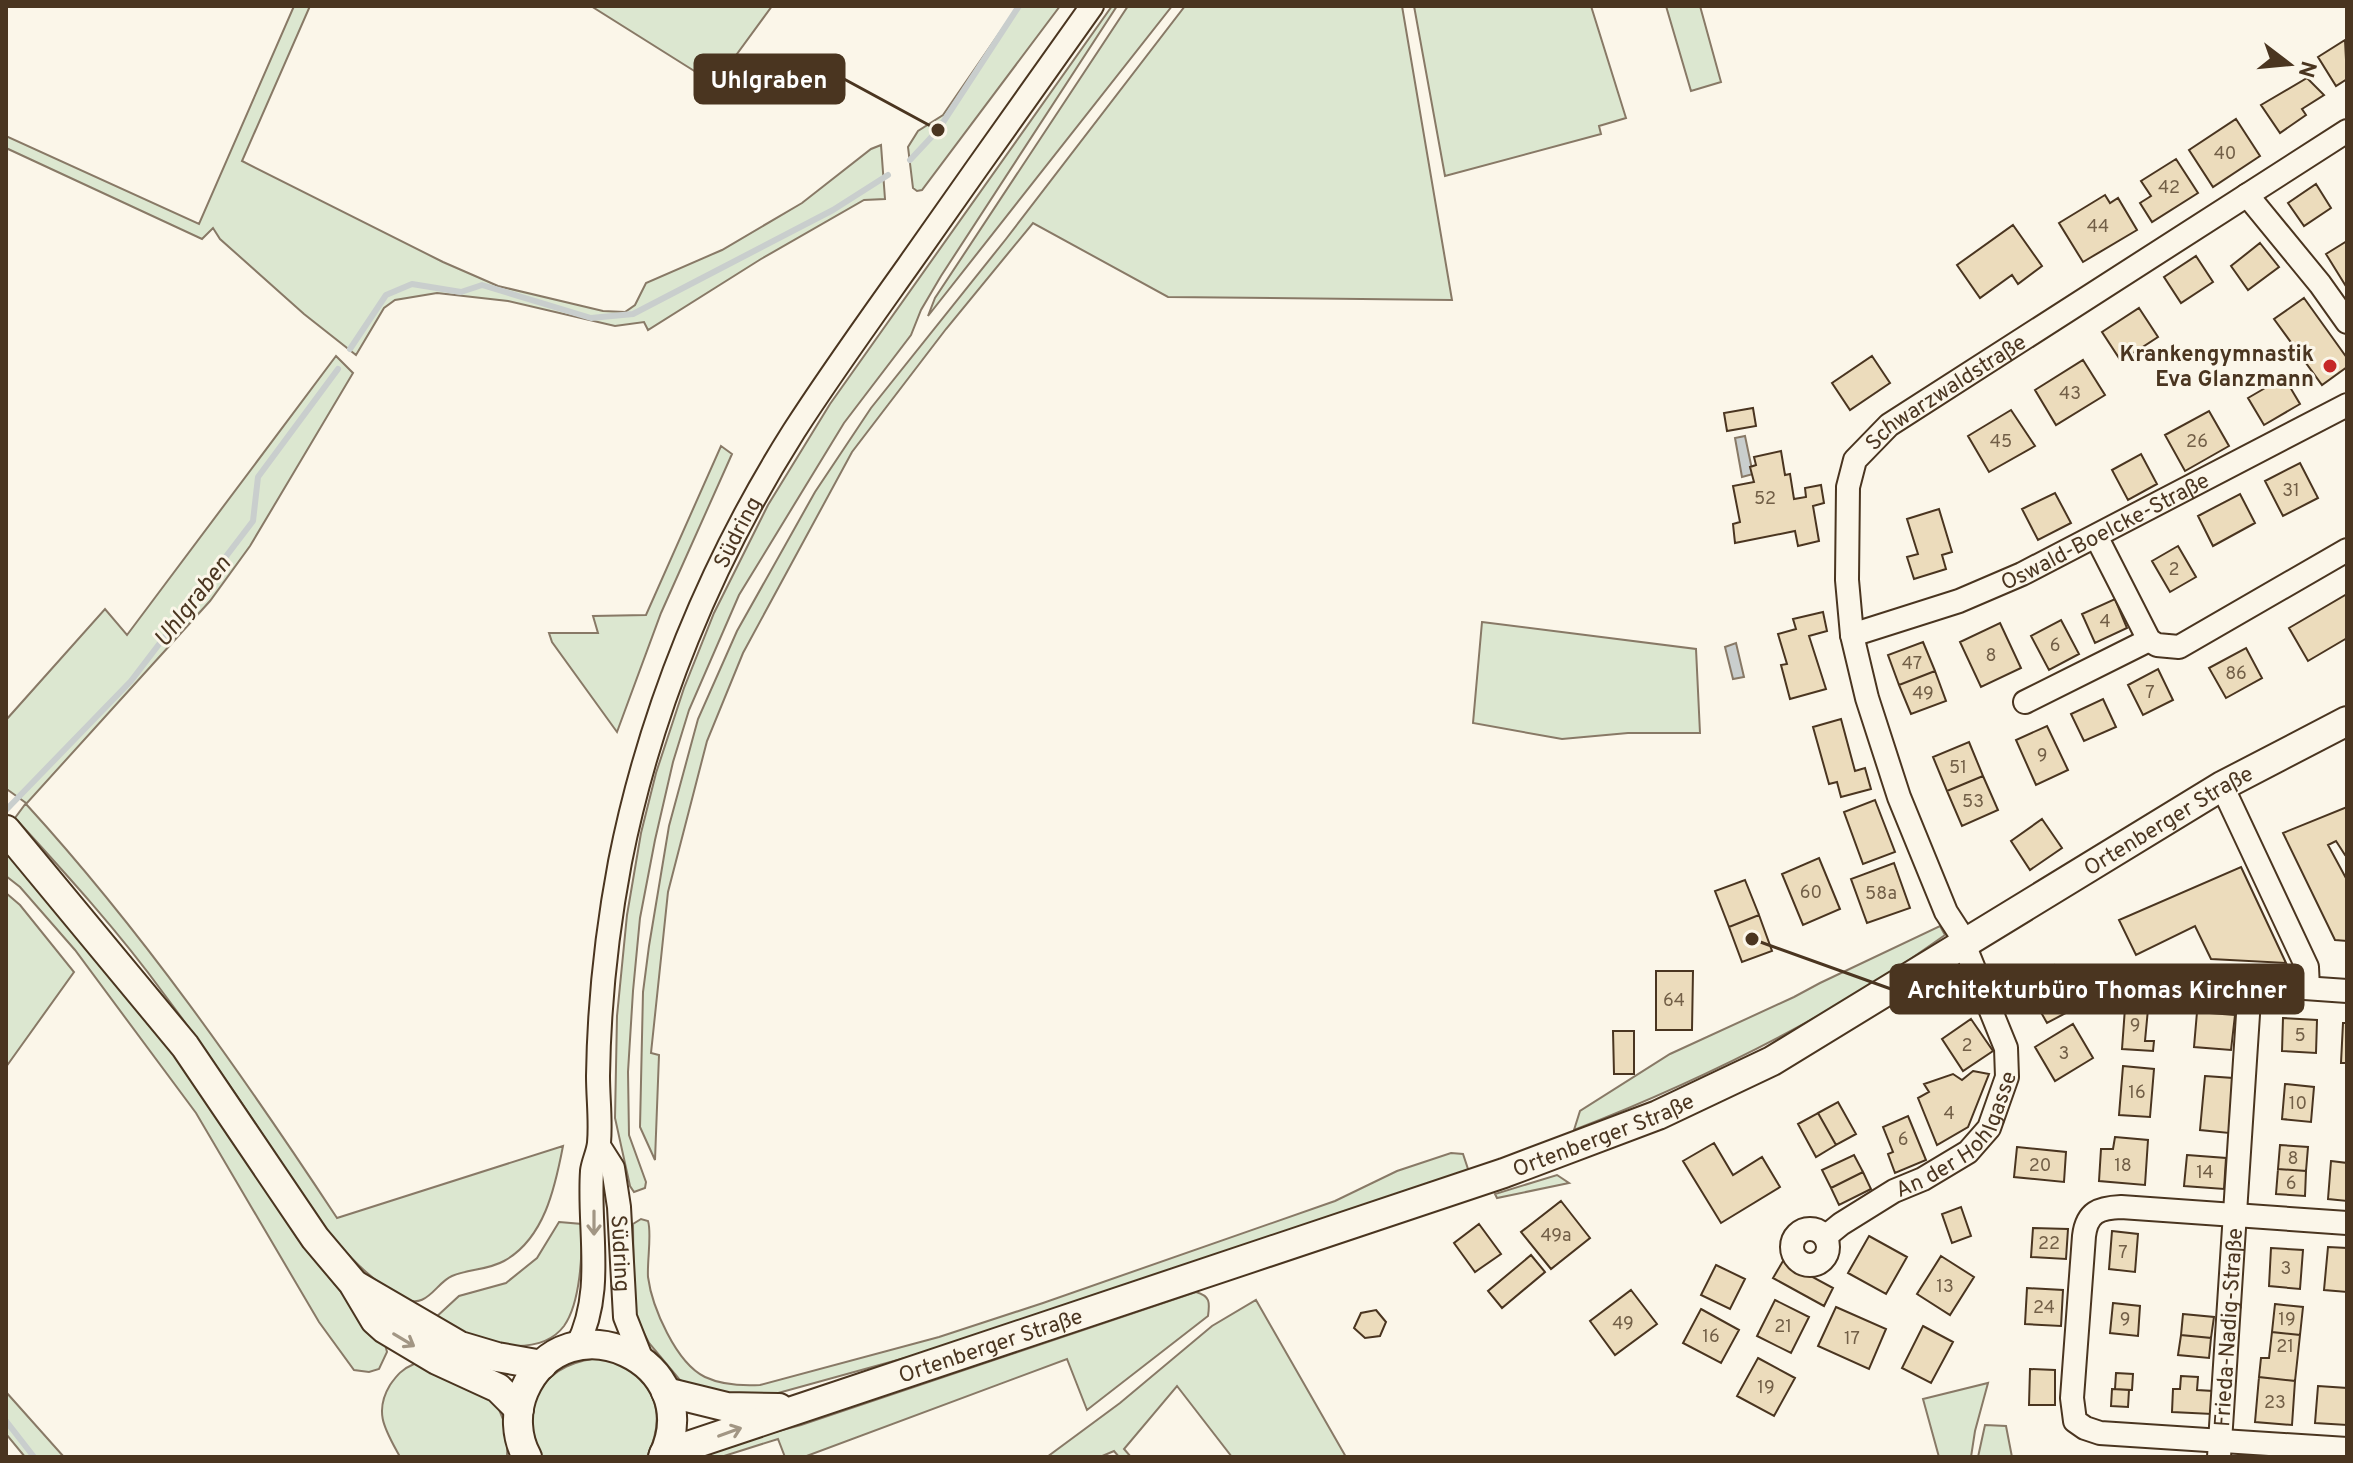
<svg xmlns="http://www.w3.org/2000/svg" width="2353" height="1463" font-family="Overpass,sans-serif">
<style>
.green{fill:#dce7d0;stroke:#887966;stroke-width:2}
.water{fill:#c9cecd;stroke:#887966;stroke-width:2}
.lines{fill:none;stroke-linecap:round;stroke-linejoin:round}
.stream{stroke:#c9cecd;stroke-width:6}
.building{fill:#ecdcbc;stroke:#4a3520;stroke-width:2}
.minor-casing{stroke:#4a3520;stroke-width:26}
.major-casing{stroke:#4a3520;stroke-width:32}
.minor{stroke:#fbf6e9;stroke-width:22}
.major{stroke:#fbf6e9;stroke-width:28}
.oneway{stroke:#a29684}
.poi-dot{fill:#c62828;stroke:#fbf6e9;stroke-width:3}
.labels{text-anchor:middle;stroke-width:6;stroke-linejoin:round;paint-order:stroke}
.number-label{font-size:18px;fill:#725f47}
.poi-label{font-size:22px;font-weight:bold;fill:#4a3520;stroke:#fbf6e9;text-anchor:end}
.street-label{font-size:22px;fill:#4a3520;stroke:#fbf6e9}
.water-label{font-size:24px;font-style:italic;fill:#4a3520;stroke:#fbf6e9}
.leader{fill:none;stroke:#4a3520;stroke-width:3}
.callout-dot{fill:#4a3520;stroke:#fbf6e9;stroke-width:3}
.callout{fill:#4a3520;stroke:#4a3520;stroke-width:3}
.callout-label{font-size:24px;text-anchor:middle;font-weight:bold;fill:#fff}
</style>
<rect width="100%" height="100%" fill="#fbf6e9"/>
<path class="green" d="M294,6h16l-68,155 201,101 55,24 105,25 22,1 10,-7 11,-22 76,-33 80,-47 69,-54 10,-4 4,54 -21,1 -103,59 -113,71 -4,-8 -29,4 -107,-25 -71,-8 -42,7 -11,8 -28,47 -52,-41 -84,-75 -7,-11 -11,11 -196,-91v-12l193,88z
M591,6h181l-57,78z
M1018,6h42l-138,184 -5,1 -4,-3 -5,-41 10,-16 25,-16z
M1112,6h5l-176,270 -20,34 -10,25 -67,88 -105,172 -50,115 -16,52 -18,78 -15,78 -7,73 -5,81 1,63 17,47 -1,6 -11,4 -4,-6 -15,-68 2,-102 10,-101 14,-82 15,-60 28,-85 30,-75 54,-108 62,-101z
M1128,6h44l-244,310 7,-18z
M1185,6h217l50,294 -284,-3 -135,-74 -87,106 -94,123 -109,201 -36,88 -39,151 -17,161 8,2 -4,105 -15,-33 3,-135 6,-46 20,-120 29,-107 39,-88 78,-139 56,-84 135,-169z
M1414,6h177l35,112 -27,8 2,8 -156,42z
M1666,6h34l21,76 -30,9z
M336,356l17,17 -103,173 -40,55 -184,203c116,127 216,270 311,414l226,-72c-8,42 -19,93 -59,115 -16,9 -35,8 -52,15 -17,7 -25,36 -51,21 -61,-34 -95,-98 -133,-154 -33,-51 -68,-101 -104,-149 -45,-62 -97,-119 -149,-176l11,-15 -18,-13 -2,2v-72l99,-111 22,26z
M721,446l11,8 -71,159 -44,119 -65,-90 -3,-9h49l-5,-17 53,-1z
M1482,622l214,27 4,84h-72l-66,6 -89,-16z
M6,851l137,161 89,121 66,106 44,54 41,43 4,16 -8,17 -10,3 -15,-2 -35,-48 -123,-209 -121,-163 -55,-63 -14,-11z
M6,893l14,12 54,67 -68,95z
M1940,926l5,9c-27,19 -54,38 -82,55 -92,55 -189,101 -289,140l6,-19 90,-57 124,-57 26,-14z
M1451,1153l12,1 5,15 -7,6 -502,168 -188,52h-51l-27,-5 -14,-11 -30,-36 -15,-29 -1,-90 8,-5 7,2c4,12 -1,40 0,56 4,30 28,86 57,100 17,8 36,9 55,8l179,-48 104,-34 292,-102 62,-30z
M1557,1175l12,8 -72,15 -2,-4z
M559,1222l23,2c0,29 -1,78 -18,102 -21,28 -63,21 -92,13 -13,-4 -26,-14 -38,-20l25,-23 47,-13 31,-25z
M1196,1292c14,4 14,10 12,24l-121,94 -20,-51 -263,98h-19l-7,-18 -57,18h-30l9,-5 101,-27z
M1256,1300l90,157h-114l-55,-71 -53,63 7,8h-12l-5,-6 -14,6h-53l73,-54 92,-77z
M604,1358c49,17 65,52 43,99h-105c-27,-54 5,-97 62,-99z
M414,1364h9l73,38 12,30 -1,25h-107c-14,-26 -27,-44 -10,-72 7,-10 12,-16 24,-21z
M1988,1383l-13,48 -4,26h-32l-16,-58z
M6,1392l58,65h-39l-19,-23z
M1985,1425l21,1 6,31h-34z"/>
<path class="water" d="M1745,436l8,38 -11,3 -7,-39z
M1736,643l8,34 -11,2 -8,-32z"/>
<g class="lines">
<path class="stream" d="M910,160l28,-30 81,-124
M350,349l36,-54 26,-11 49,8 21,-7 109,33 42,-4 200,-104 55,-35
M6,810l125,-129 122,-160 5,-44 80,-108
M6,1421l28,36"/>
</g>
<path class="building" d="M2345,40l2,39 -11,7 -18,-29z
M2307,78l17,17 -22,14 4,6 -26,18 -19,-28z
M2236,119l24,37 -47,31 -24,-37z
M2176,159l22,34 -46,29 -12,-19 11,-7 -10,-15z
M2316,184l15,24 -27,18 -16,-23z
M2105,195l5,8 8,-5 19,32 -54,32 -24,-39z
M2013,225l29,41 -24,18 -6,-9 -32,23 -23,-33z
M2347,241v47l-21,-34z
M2260,243l19,24 -31,23 -17,-24z
M2196,256l17,26 -32,21 -17,-26z
M2304,298l43,60v9l-25,18 -48,-66z
M2139,308l19,29 -37,24 -19,-29z
M1872,356l18,27 -40,27 -18,-27z
M2083,360l22,35 -49,30 -21,-35z
M2284,377l16,27 -36,21 -16,-27z
M1753,408l3,18 -29,5 -3,-18z
M2011,410l24,36 -46,26 -21,-36z
M2209,411l20,35 -44,25 -20,-36z
M1781,451l4,24 5,-1 4,25 12,-2 -1,-9 16,-3 3,18 -11,3 6,35 -21,5 -3,-15 -60,12 -2,-19 7,-2 -7,-36 21,-4 -4,-15 6,-2 -2,-8z
M2141,454l16,30 -29,16 -16,-30z
M2300,463l18,35 -35,18 -18,-35z
M2055,493l16,30 -33,17 -16,-31z
M2240,494l15,29 -42,23 -15,-30z
M1939,509l13,43 -10,3 4,14 -32,10 -7,-22 11,-3 -11,-35z
M2178,546l18,31 -26,15 -18,-31z
M2347,594v44l-39,23 -19,-33z
M2115,599l12,29 -32,15 -13,-29z
M1823,612l4,19 -18,5 17,53 -36,10 -9,-34 6,-1 -9,-30 18,-5 -3,-10z
M2061,620l18,34 -30,16 -18,-34z
M2000,623l21,45 -40,19 -21,-45z
M1923,642l12,29 -36,14 -11,-30z
M2246,648l16,30 -36,20 -17,-30z
M2158,669l15,31 -30,15 -15,-30z
M1935,671l11,30 -35,13 -12,-29z
M2103,699l13,28 -32,14 -13,-27z
M1841,719l14,52 10,-3 6,21 -30,8 -4,-15 -8,2 -16,-57z
M2047,726l21,44 -32,15 -20,-45z
M1969,742l14,34 -36,15 -14,-34z
M1983,776l15,34 -36,16 -15,-35z
M1875,800l20,52 -32,12 -19,-52z
M2347,807v47l-2,1 -9,-14 -8,4 19,35v61l-12,-1 -52,-107z
M2042,819l20,29 -32,22 -19,-29z
M1819,858l21,51 -37,16 -21,-51z
M1894,863l16,45 -43,15 -16,-44z
M2241,867l45,96 -75,-4 -16,-33 -59,29 -17,-35z
M1745,880l14,35 -30,12 -14,-36z
M1759,915l13,36 -30,11 -13,-35z
M2054,965l23,42 -30,16 -23,-41z
M1656,971h37l-1,59h-36z
M2125,1008l23,1 -3,32h9l-1,10 -31,-2z
M2197,1012l38,3 -4,35 -37,-3z
M2283,1018l34,2 -1,33 -34,-2z
M1971,1019l22,32 -30,20 -21,-32z
M2343,1023h4v40h-6z
M2073,1024l20,34 -38,23 -20,-34z
M1613,1031h21v43h-20z
M2123,1066l31,3 -4,48 -31,-2z
M1973,1071l16,3 -21,53 -31,18 -19,-47 11,-6 -5,-8 29,-10 9,6z
M2205,1076l28,2 -4,55 -29,-3z
M2285,1084l29,3 -3,35 -29,-3z
M1838,1102l18,32 -20,11 -18,-32z
M1818,1113l18,32 -20,12 -18,-33z
M1908,1116l18,44 -31,13 -7,-19 5,-2 -10,-25z
M2115,1137l33,3 -3,45 -46,-4 2,-32h12z
M1714,1143l19,32 29,-18 18,30 -59,36 -38,-62z
M2280,1145l28,2 -2,24 -28,-2z
M2017,1147l49,5 -2,30 -50,-5z
M1854,1155l9,17 -32,16 -9,-18z
M2187,1155l39,3 -2,31 -40,-3z
M2331,1161l16,2v38l-19,-2z
M2278,1169l28,2 -1,25 -29,-2z
M1863,1172l8,17 -32,16 -8,-17z
M1561,1201l29,37 -39,31 -30,-37z
M1961,1207l10,29 -19,7 -10,-29z
M1479,1224l22,30 -26,18 -21,-29z
M2033,1228l35,1 -2,30 -35,-2z
M2112,1231l26,3 -3,38 -26,-3z
M1869,1236l38,21 -21,37 -38,-21z
M2328,1247l19,1v44l-23,-2z
M2271,1248l32,2 -3,39 -31,-3z
M1531,1255l14,17 -43,36 -14,-17z
M1941,1256l33,21 -24,38 -33,-21z
M1783,1261l50,27 -9,18 -51,-28z
M1716,1265l29,14 -15,30 -29,-14z
M2027,1288l36,2 -2,36 -36,-2z
M1631,1290l26,34 -42,31 -25,-34z
M1775,1300l34,17 -18,36 -34,-17z
M2113,1303l27,3 -2,30 -28,-3z
M2275,1304l28,3 -3,28 -28,-3z
M1836,1307l50,22 -17,40 -51,-23z
M1701,1309l38,21 -18,33 -38,-20z
M1376,1310l10,12 -6,14 -15,2 -11,-10 7,-15z
M2183,1314l31,3 -3,21 -30,-3z
M1923,1326l30,16 -22,41 -29,-15z
M2272,1332l28,3 -5,46 -36,-4 2,-19h8z
M2181,1335l30,3 -2,20 -31,-3z
M1758,1358l37,20 -21,38 -37,-20z
M2030,1369l25,1v35h-26z
M2116,1373l17,1 -1,16 -17,-1z
M2181,1376l17,1 -1,13 16,1 -1,23 -40,-2 1,-23h7z
M2259,1377l36,4 -3,44 -37,-3z
M2318,1386l29,2v37l-32,-2z
M2112,1389l17,1 -1,17 -17,-1z"/>
<g class="lines">
<defs>
<g id="minor">
<path d="M2247,195l73,89 27,38"/>
<path d="M2097,538l52,102 8,5 22,2 168,-97"/>
<path id="s1" d="M1852,635l107,-34 63,-27 325,-169"/>
<path d="M2025,702l124,-62"/>
<path d="M2222,786l85,181 1,21"/>
<path d="M2158,983l15,-4 174,12"/>
<path id="s2" d="M599,1146l14,22 6,39 6,110 17,43"/>
<path d="M2347,1223l-226,-16c-22,1 -34,5 -37,29l-12,162 3,23 10,7 15,5 247,16"/>
<circle cx="1810" cy="1247" r="18"/>
<path id="s3" d="M1825,1237l16,-13 53,-33 29,-12 45,-27 21,-24 18,-51 -1,-29 -47,-116 -13,-20 -47,-115 -32,-99 -15,-63 -5,-55 1,-93 7,-27 34,-35 458,-294"/>
<path id="s4" d="M577,1346c28,-55 11,-115 15,-175 1,-9 6,-18 7,-28 2,-22 -1,-45 -1,-67 1,-70 9,-145 22,-214 30,-152 91,-300 174,-431 36,-56 75,-110 114,-165 61,-87 122,-173 184,-260"/>
<path id="s5" d="M2219,1457l31,-473"/>
</g>
<g id="major">
<path d="M6,830l179,216 130,192 38,45 22,37 10,9 52,31 61,28 21,21"/>
<path d="M357,1286l103,60 37,11 45,8"/>
<path d="M666,1392l61,15 52,1"/>
<path id="s6" d="M664,1454l840,-281 154,-58 114,-54 450,-275 125,-65"/>
<path d="M527,1457c-11,-20 -12,-45 -3,-66 42,-95 185,-30 139,66"/>
</g>
</defs>
<use href="#minor" class="minor-casing"/>
<use href="#major" class="major-casing"/>
<use href="#minor" class="minor"/>
<use href="#major" class="major"/>
</g>
<defs><path id="oneway-shaft" d="M-6 0H5M1.5-3L5.5 0L1.5 3" fill="none" stroke-width="1.6" stroke-linecap="round" stroke-linejoin="round" transform="scale(2)"/></defs>
<g class="oneway">
<use href="#oneway-shaft" transform="translate(594 1223) rotate(90)"/>
<use href="#oneway-shaft" transform="translate(404 1340) rotate(31)"/>
<use href="#oneway-shaft" transform="translate(730 1432) rotate(-20)"/>
</g>
<circle class="poi-dot" cx="2330" cy="366" r="8"/>
<g class="labels">
<g class="number-label">
<text x="2225" y="159">40</text>
<text x="2169" y="193">42</text>
<text x="2098" y="232">44</text>
<text x="2070" y="399">43</text>
<text x="2001" y="447">45</text>
<text x="2197" y="447">26</text>
<text x="2291" y="496">31</text>
<text x="1765" y="504">52</text>
<text x="2174" y="575">2</text>
<text x="2105" y="627">4</text>
<text x="2055" y="651">6</text>
<text x="1991" y="661">8</text>
<text x="1912" y="669">47</text>
<text x="2236" y="679">86</text>
<text x="2150" y="698">7</text>
<text x="1923" y="699">49</text>
<text x="2042" y="761">9</text>
<text x="1958" y="773">51</text>
<text x="1973" y="807">53</text>
<text x="1811" y="898">60</text>
<text x="1881" y="899">58a</text>
<text x="1674" y="1006">64</text>
<text x="2135" y="1031">9</text>
<text x="2300" y="1041">5</text>
<text x="1967" y="1051">2</text>
<text x="2064" y="1059">3</text>
<text x="2137" y="1098">16</text>
<text x="2298" y="1109">10</text>
<text x="1949" y="1119">4</text>
<text x="1903" y="1145">6</text>
<text x="2293" y="1164">8</text>
<text x="2040" y="1171">20</text>
<text x="2123" y="1171">18</text>
<text x="2205" y="1178">14</text>
<text x="2291" y="1189">6</text>
<text x="1556" y="1241">49a</text>
<text x="2049" y="1249">22</text>
<text x="2123" y="1258">7</text>
<text x="2286" y="1274">3</text>
<text x="1945" y="1292">13</text>
<text x="2044" y="1313">24</text>
<text x="2125" y="1325">9</text>
<text x="2287" y="1325">19</text>
<text x="1623" y="1329">49</text>
<text x="1783" y="1332">21</text>
<text x="1711" y="1342">16</text>
<text x="1852" y="1344">17</text>
<text x="2285" y="1352">21</text>
<text x="1766" y="1393">19</text>
<text x="2275" y="1408">23</text>
</g>
<g class="poi-label">
<text x="2314" y="361">Krankengymnastik<tspan x="2314" dy="25">Eva Glanzmann</tspan></text>
</g>
<g class="street-label">
<text dy="8" stroke="none"><textPath href="#s3" startOffset="1014">Schwarzwaldstraße</textPath></text>
<text dy="8" stroke="none"><textPath href="#s1" startOffset="274">Oswald-Boelcke-Straße</textPath></text>
<text dy="8" stroke="none"><textPath href="#s4" startOffset="840">Südring</textPath></text>
<text dy="8" stroke="none"><textPath href="#s6" startOffset="1640">Ortenberger Straße</textPath></text>
<text dy="8" stroke="none"><textPath href="#s3" startOffset="172">An der Hohlgasse</textPath></text>
<text dy="8" stroke="none"><textPath href="#s6" startOffset="992">Ortenberger Straße</textPath></text>
<text dy="8" stroke="none"><textPath href="#s2" startOffset="112">Südring</textPath></text>
<text dy="8" stroke="none"><textPath href="#s5" startOffset="130">Frieda-Nadig-Straße</textPath></text>
<text dy="8" stroke="none"><textPath href="#s6" startOffset="344">Ortenberger Straße</textPath></text>
</g>
<g class="water-label">
<text transform="translate(192 601) rotate(-52)" y="8">Uhlgraben</text>
</g>
</g>
<path class="leader" d="M938 130L844 79M1752 939L1891 989"/>
<g class="callout-dot">
<circle cx="938" cy="130" r="8"/>
<circle cx="1752" cy="939" r="8"/>
</g>
<g class="callout">
<rect x="695" y="55" width="149" height="48" rx="8"/>
<rect x="1891" y="965" width="412" height="48" rx="8"/>
</g>
<g class="callout-label">
<text x="769" y="88">Uhlgraben</text>
<text x="2097" y="998">Architekturbüro Thomas Kirchner</text>
</g>
<rect width="2353" height="1463" fill="none" stroke="#4a3520" stroke-width="16"/>
<g transform="translate(2289 64) rotate(106)" stroke="#fbf6e9" stroke-width="6" paint-order="stroke">
<path d="M0-6L14 30L0 20L-14 30Z" fill="#4a3520"/>
<text y="-12" font-size="22" font-weight="bold" text-anchor="middle" fill="#4a3520">N</text>
</g>
</svg>
